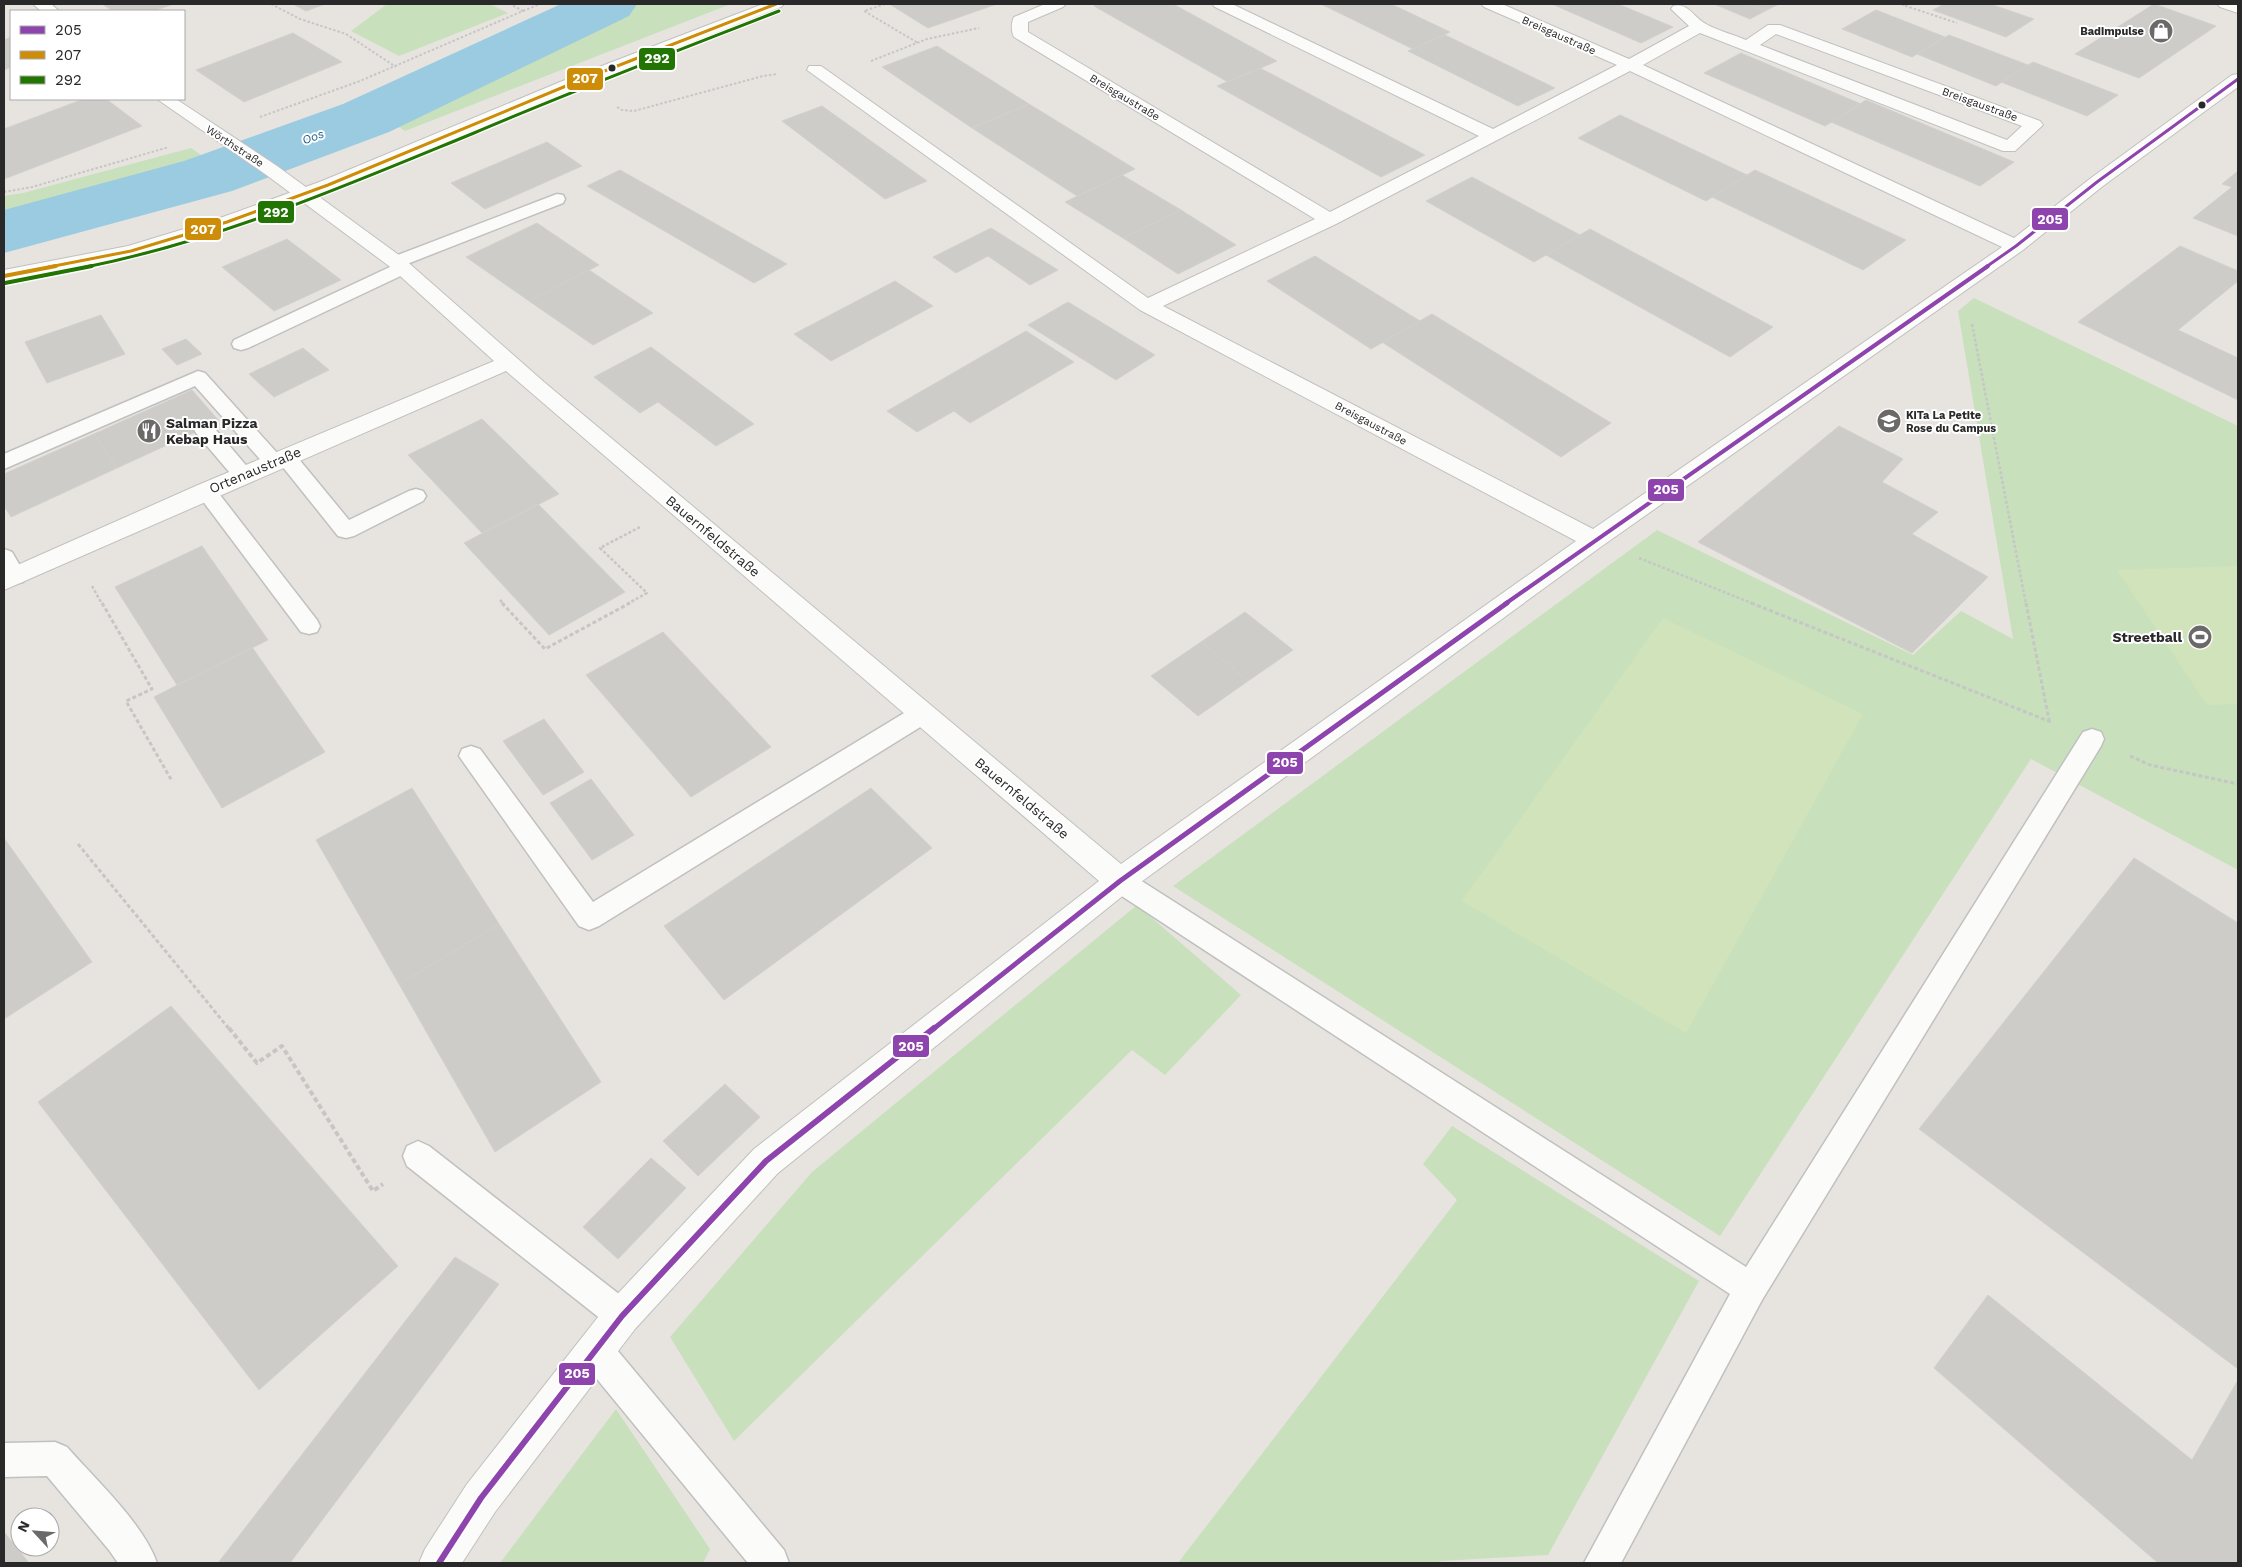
<svg xmlns="http://www.w3.org/2000/svg" width="2242" height="1567" font-family="'Work Sans',sans-serif">
<style>
.green{fill:#c8e0bc}
.pitch{fill:#d1e3ba}
.lines{fill:none;stroke-linecap:round;stroke-linejoin:round}
.river{fill:#9bcbe1;fill-rule:evenodd}
.building{fill:#ceccc9;stroke:#d2d0cc}
.lane-casing{stroke:#c1c0c0;stroke-width:3}
.street-casing{stroke:#c1c0c0;stroke-width:2}
.secondary-casing{stroke:#c1c0c0;stroke-width:2}
.path-far3{stroke:#c6c6c5;stroke-width:2;stroke-dasharray:2.5 2;stroke-linecap:butt}
.path-far2{stroke:#c6c6c5;stroke-width:2.5;stroke-dasharray:3 2;stroke-linecap:butt}
.path-far1{stroke:#c6c6c5;stroke-width:3;stroke-dasharray:4 2.5;stroke-linecap:butt}
.path{stroke:#c6c6c5;stroke-width:4;stroke-dasharray:5 3;stroke-linecap:butt}
.lane{fill:#fbfbfa;fill-rule:evenodd}
.street{fill:#fbfbfa;fill-rule:evenodd}
.secondary{fill:#fbfbfa;fill-rule:evenodd}
.bus-1-far3-casing{stroke:#fff;stroke-width:5.5}
.bus-1-far2-casing{stroke:#fff;stroke-width:7}
.bus-1-far1-casing{stroke:#fff;stroke-width:9}
.bus-1-casing{stroke:#fff;stroke-width:10}
.bus-2-far1-casing{stroke:#fff;stroke-width:5.5}
.bus-2-casing{stroke:#fff;stroke-width:7}
.bus-3-far1-casing{stroke:#fff;stroke-width:5.5}
.bus-3-casing{stroke:#fff;stroke-width:7}
.bus-1-far3{stroke:#8e44ad;stroke-width:3}
.bus-1-far2{stroke:#8e44ad;stroke-width:4}
.bus-1-far1{stroke:#8e44ad;stroke-width:5}
.bus-1{stroke:#8e44ad;stroke-width:6}
.bus-2-far1{stroke:#ce8d08;stroke-width:3}
.bus-2{stroke:#ce8d08;stroke-width:4}
.bus-3-far1{stroke:#227503;stroke-width:3}
.bus-3{stroke:#227503;stroke-width:4}
.bus-dot{fill:#292929;stroke:#fff;stroke-width:2}
.labels{text-anchor:middle;stroke-width:4;stroke-linejoin:round;paint-order:stroke}
.far-poi-label{font-size:11px;font-weight:bold;fill:#292929;stroke:#fff;text-anchor:end}
.far-street-label{font-size:11px;fill:#292929;stroke:#fff}
.far-water-label{font-size:12px;font-style:italic;fill:#1a5e8c;stroke:#fff}
.poi-label{font-size:14px;font-weight:bold;fill:#292929;stroke:#fff;text-anchor:start}
.street-label{font-size:14px;fill:#292929;stroke:#fff}
.line-badge{stroke:#fff;stroke-width:2}
.badge-label{font-size:14px;text-anchor:middle;font-weight:bold;fill:#fff}
</style>
<rect width="100%" height="100%" fill="#e7e4e0"/>
<path class="green" d="M387,4h103l18,9 -109,43 -48,-25z
M629,4h102l-326,127 -20,-13z
M191,148l20,14 -116,33 -91,22v-21l19,-3z
M1974,298l264,128v444l-207,-111 -311,477 -547,-350 484,-356 256,125 48,-44 52,28 -55,-328z
M1137,905l104,90 -76,80 -33,-25 -398,391 -64,-104 142,-165z
M1452,1126l247,155 -151,274 -108,6 -2,2h-260l279,-363 -34,-36z
M616,1409l94,140 -7,14h-203z"/>
<path class="pitch" d="M2238,566v138l-31,1 -90,-135z
M1663,618l200,96 -177,319 -224,-132z"/>
<g class="lines">
<path class="river" d="M561,4h76l-8,12 -240,116 -157,59 -228,62v-43l180,-49 159,-57z"/>
</g>
<path class="building" d="M102,4h72l-21,7h-40z
M293,4h32l-19,7z
M894,4h103l-69,24 -37,-23z
M1100,4h73l104,57 -49,21 -134,-76z
M1321,4h70l59,28 -37,17z
M1552,4h66l55,23 -32,16z
M1714,4h32l19,7 -15,8z
M1746,4h33l-14,7z
M1944,4h46l44,15 -28,18 -73,-27z
M2154,4l62,22 -77,52 -64,-24z
M1876,10l69,27 -33,20 -70,-28z
M293,33l49,29 -98,40 -48,-32z
M1445,35l110,53 -37,18 -110,-55z
M1949,35l79,30 -32,21 -79,-32z
M11,37v30l-7,3v-30z
M937,46l92,58 -57,24 -90,-61z
M1741,53l120,51 -36,22 -121,-53z
M2033,62l85,33 -31,21 -86,-34z
M1260,68l165,87 -44,22 -164,-91z
M84,99h22l36,27 -138,53v-50z
M1866,100l148,62 -34,24 -149,-64z
M1029,104l106,65 -58,27 -105,-68z
M822,106l105,75 -42,18 -103,-78z
M1620,115l127,60 -41,26 -128,-63z
M547,142l35,24 -97,43 -34,-26z
M620,170l167,94 -33,19 -167,-97z
M1755,170l151,70 -43,30 -151,-73z
M2238,171v65l-45,-18 39,-31 -10,-3z
M1122,175l59,35 -58,28 -58,-36z
M1472,177l108,58 -46,27 -108,-61z
M1181,210l55,35 -58,29 -55,-36z
M537,223l62,42 -70,36 -63,-44z
M991,228l67,42 -28,15 -42,-29 -32,17 -23,-16z
M1590,229l183,98 -43,30 -184,-102z
M287,239l54,41 -67,31 -52,-44z
M2180,246l58,25v10l-60,49 60,28v42l-160,-78z
M1315,256l105,65 -49,28 -104,-68z
M589,270l64,43 -60,32 -64,-44z
M895,281l38,25 -102,55 -37,-27z
M1068,302l87,53 -39,25 -88,-55z
M1432,314l179,109 -50,34 -179,-115z
M101,315l24,39 -78,29 -22,-41z
M1026,331l48,31 -104,61 -16,-12 -37,21 -30,-21z
M186,339l16,15 -25,11 -15,-16z
M651,347l103,77 -38,22 -58,-44 -18,11 -46,-36z
M303,348l26,22 -55,27 -25,-23z
M192,390l27,31 -102,47 -23,-34z
M482,419l77,75 -77,39 -74,-78z
M1839,426l64,33 -21,23 56,30 -26,22 76,43 -76,76 -214,-111z
M94,434l23,34 -106,49 -7,-11v-32z
M538,504l87,88 -76,43 -85,-92z
M202,546l66,94 -91,45 -62,-98z
M1245,612l48,38 -45,31 -47,-39z
M663,632l108,115 -80,50 -105,-122z
M1201,642l47,39 -50,35 -47,-40z
M252,647l73,105 -103,56 -68,-111z
M544,719l40,53 -41,23 -40,-54z
M591,779l43,56 -42,25 -42,-57z
M412,788l87,136 -100,60 -83,-144z
M871,788l61,60 -208,152 -60,-74z
M4,838l88,124 -88,57z
M2134,858l104,65v446l-319,-240z
M499,924l102,158 -106,70 -96,-168z
M171,1006l227,260 -139,124 -221,-288z
M725,1084l35,33 -62,59 -35,-35z
M651,1158l35,30 -68,71 -35,-32z
M455,1257l44,27 -209,279h-72z
M1988,1295l204,165 46,-80v183h-80l-224,-195z
M4,1532l25,31h-25z"/>
<g class="lines">
<defs>
<path id="lane" d="M557,194l6,1 2,4 -2,4 -156,61 5,4 -3,4 -161,76 -7,2 -7,-2 -2,-4 2,-4 158,-74 -5,-4 3,-4z
M198,371l7,2 73,81 8,-4 7,2 56,68 60,-29 7,-2 7,2 3,5 -3,5 -69,35 -8,2 -8,-2 -56,-70 -8,3 -7,-2 -72,-81 -191,83v-15z
M203,422l7,1 40,47 3,5 -3,5 -7,2 -7,-2 -40,-47 -3,-5 3,-5z
M206,484l7,2 104,134 3,6 -3,6 -8,2 -8,-2 -102,-136 -3,-5 3,-5z
M4,549l8,3 14,24 -3,6 -8,2 -8,-2 -3,-6z
M922,705l8,2 4,7 -4,7 -331,205 -10,4 -10,-4 -120,-170 3,-7 9,-3 9,3 113,153 321,-195z
M2092,729l9,3 3,7 -3,7 -339,554 -141,263h-37l146,-269 -619,-405 -4,-8 4,-8 9,-3 9,3 617,394 337,-535z
M418,1141l11,5 204,159 5,11 -5,11 -11,5 -11,-5 -204,-161 -4,-10 4,-10z
M595,1334l12,4 177,212 5,13h-41l-165,-201 -4,-12 4,-12z
M55,1442l12,5c28,32 76,76 90,116h-39l-9,-13 -62,-74 -43,1v-34z"/>
<path id="street" d="M33,4h18l8,7h-18z
M1045,4h21l-3,3 -35,15v10l302,180 149,-76 -264,-129 -3,-3h20l261,125 124,-64 -133,-58 -3,-3h21l127,55 60,-33 -18,-17 2,-3c15,-4 21,12 33,18 12,7 27,10 40,16l22,-15h12l260,96 3,4 -28,26h-12l-303,-118 -57,32 371,173 77,-60 141,-103 6,-1v13l-135,99 -80,64 -421,296 -472,344 -352,283 -143,156 -140,183 -33,51h-43l6,-14 42,-65 142,-181 145,-154 345,-268 -593,-510 -502,219v-19l194,-86 296,-124 -105,-95 -124,-92 -108,-75h19l101,67 126,92 141,124 577,482 455,-323 -436,-231 -333,-240 2,-4h12l327,232 167,-79 -301,-182c-3,-5 -3,-15 0,-20zM1776,34l246,92 -15,14 -247,-95zM1630,71l372,176 -409,282 -430,-223 173,-82z
M2217,4h21v9l-18,-6z"/>
<path id="secondary" d="M763,4h21l-3,3 -209,83 -238,99 -100,37 -103,31 -127,25v-12l124,-24 92,-28 102,-37 238,-99z"/>
</defs>
<use href="#lane" class="lane-casing"/>
<use href="#street" class="street-casing"/>
<use href="#secondary" class="secondary-casing"/>
<path class="path-far3" d="M271,4l29,15 46,15 50,33
M885,4l-21,7 54,32
M1905,4l-2,1 54,18
M523,11l17,-7
M871,61l56,-22 52,-11
M617,107l5,3 12,1 129,-35 14,-2
M260,117l100,-36 163,-70 -13,-7
M4,192l28,-5 137,-40"/>
<path class="path-far2" d="M1972,324l54,280
M1639,558l115,46
M92,586l10,18
M500,600l4,4
M627,604l20,-11 -47,-45 40,-21"/>
<path class="path-far1" d="M102,603l50,86 -26,12 46,80
M502,603l43,46 85,-46
M1751,603l300,119
M2026,603l23,117
M2130,756l20,9 88,19
M78,844l152,186"/>
<path class="path" d="M229,1028l28,35 25,-17 91,145 10,-7"/>
<use href="#lane" class="lane"/>
<use href="#street" class="street"/>
<use href="#secondary" class="secondary"/>
<defs>
<path id="bus-1-far3" d="M1986,267l30,-21 81,-64 141,-103"/>
<path id="bus-1-far2" d="M1505,604l483,-338"/>
<path id="bus-1-far1" d="M932,1030l188,-149 387,-278"/>
<path id="bus-1" d="M439,1563l42,-65 141,-182 144,-155 168,-133"/>
<path id="bus-2-far1" d="M49,267l82,-16 96,-29 101,-37 238,-99 210,-82"/>
<path id="bus-2" d="M4,276l52,-10"/>
<path id="bus-3-far1" d="M86,267c135,-27 261,-82 388,-134 101,-43 203,-82 305,-122"/>
<path id="bus-3" d="M5,283l87,-17"/>
</defs>
<use href="#bus-1-far3" class="bus-1-far3-casing"/>
<use href="#bus-1-far2" class="bus-1-far2-casing"/>
<use href="#bus-1-far1" class="bus-1-far1-casing"/>
<use href="#bus-1" class="bus-1-casing"/>
<use href="#bus-2-far1" class="bus-2-far1-casing"/>
<use href="#bus-2" class="bus-2-casing"/>
<use href="#bus-3-far1" class="bus-3-far1-casing"/>
<use href="#bus-3" class="bus-3-casing"/>
<use href="#bus-1-far3" class="bus-1-far3"/>
<use href="#bus-1-far2" class="bus-1-far2"/>
<use href="#bus-1-far1" class="bus-1-far1"/>
<use href="#bus-1" class="bus-1"/>
<use href="#bus-2-far1" class="bus-2-far1"/>
<use href="#bus-2" class="bus-2"/>
<use href="#bus-3-far1" class="bus-3-far1"/>
<use href="#bus-3" class="bus-3"/>
</g>
<defs>
<symbol id="shop-disc" viewBox="-11 -11 22 22"><circle r="9.5" fill="#6c6a69" stroke="#fff"/><path d="M-5-2.5h2.3a2.7 3.5 0 0 1 5.4 0H5L5.5 6h-11ZM-1.5-2.5h3a1.5 2.3 0 0 0-3 0Z" fill="#fff"/></symbol>
<symbol id="school-disc" viewBox="-11 -11 22 22"><circle r="9.5" fill="#6c6a69" stroke="#fff"/><path d="M0-5L7-2L0 1L-7-2ZM-4 1L0 2.5L4 1V4Q0 6-4 4Z" fill="#fff"/></symbol>
<symbol id="restaurant-disc" viewBox="-11 -11 22 22"><circle r="9.5" fill="#6c6a69" stroke="#fff"/><path d="M-5-6h1v4h1v-4h1v4h1v-4h1v5L-1.5 .5V6h-2V.5L-5-1ZM5-6V6H3V1.5H1.5Q1.5-4 5-6Z" fill="#fff"/></symbol>
<symbol id="stadium-disc" viewBox="-11 -11 22 22"><circle r="9.5" fill="#6c6a69" stroke="#fff"/><path d="M0-5a6.5 5 0 1 0 0 10a6.5 5 0 1 0 0-10ZM-3.5-1.8h7v3.6h-7Z" fill="#fff"/></symbol>
</defs>
<g fill-rule="evenodd">
<use href="#shop-disc" x="2147" y="17" width="28" height="28"/>
<use href="#school-disc" x="1875" y="407" width="28" height="28"/>
<use href="#restaurant-disc" x="135" y="417" width="28" height="28"/>
<use href="#stadium-disc" x="2186" y="623" width="28" height="28"/>
</g>
<g class="bus-dot">
<circle cx="612" cy="68" r="4.5"/>
<circle cx="2202" cy="105" r="4.5"/>
</g>
<g class="labels">
<g class="far-poi-label">
<text x="2144" y="35">Badimpulse</text>
<text x="1906" y="419" text-anchor="start">KiTa La Petite<tspan x="1906" dy="13">Rose du Campus</tspan></text>
</g>
<g class="far-street-label">
<text transform="translate(1559 35) rotate(24)" y="4">Breisgaustraße</text>
<text transform="translate(1125 97) rotate(31)" y="4">Breisgaustraße</text>
<text transform="translate(1980 104) rotate(20)" y="4">Breisgaustraße</text>
<text transform="translate(235 146) rotate(33)" y="4">Wörthstraße</text>
<text transform="translate(1371 423) rotate(28)" y="4">Breisgaustraße</text>
</g>
<g class="far-water-label">
<text transform="translate(313 137) rotate(-20)" y="4">Oos</text>
</g>
<g class="poi-label">
<text x="166" y="428">Salman Pizza<tspan x="166" dy="16">Kebap Haus</tspan></text>
<text x="2182" y="642" text-anchor="end">Streetball</text>
</g>
<g class="street-label">
<text transform="translate(255 470) rotate(-23)" y="5">Ortenaustraße</text>
<text transform="translate(713 536) rotate(40)" y="5">Bauernfeldstraße</text>
<text transform="translate(1022 798) rotate(40)" y="5">Bauernfeldstraße</text>
</g>
</g>
<g class="line-badge">
<rect x="638" y="47" width="38" height="24" rx="5" fill="#227503"/>
<rect x="566" y="67" width="38" height="24" rx="5" fill="#ce8d08"/>
<rect x="257" y="200" width="38" height="24" rx="5" fill="#227503"/>
<rect x="2031" y="207" width="38" height="24" rx="5" fill="#8e44ad"/>
<rect x="184" y="217" width="38" height="24" rx="5" fill="#ce8d08"/>
<rect x="1647" y="478" width="38" height="24" rx="5" fill="#8e44ad"/>
<rect x="1266" y="751" width="38" height="24" rx="5" fill="#8e44ad"/>
<rect x="892" y="1034" width="38" height="24" rx="5" fill="#8e44ad"/>
<rect x="558" y="1362" width="38" height="24" rx="5" fill="#8e44ad"/>
</g>
<g class="badge-label">
<text x="657" y="63">292</text>
<text x="585" y="83">207</text>
<text x="276" y="217">292</text>
<text x="2050" y="224">205</text>
<text x="203" y="234">207</text>
<text x="1666" y="494">205</text>
<text x="1285" y="767">205</text>
<text x="911" y="1051">205</text>
<text x="577" y="1378">205</text>
</g>
<rect width="2242" height="1567" fill="none" stroke="#292929" stroke-width="10"/>
<rect x="10" y="10" width="175" height="90" fill="#ffffff" stroke="#a9a9a9"/>
<rect x="20" y="26" width="25" height="8" fill="#8e44ad" stroke="#a9a9a9"/>
<text x="55" y="35" font-size="15" fill="#292929">205</text>
<rect x="20" y="51" width="25" height="8" fill="#ce8d08" stroke="#a9a9a9"/>
<text x="55" y="60" font-size="15" fill="#292929">207</text>
<rect x="20" y="76" width="25" height="8" fill="#227503" stroke="#a9a9a9"/>
<text x="55" y="85" font-size="15" fill="#292929">292</text>
<g transform="translate(35 1532) rotate(296)"><circle r="24" fill="#ffffff" stroke="#a9a9a9"/>
<path d="M0-4L9 19L0 12L-9 19Z" fill="#6c6a69"/>
<text y="-8" font-size="14" font-weight="bold" text-anchor="middle" fill="#292929">N</text>
</g>
</svg>
